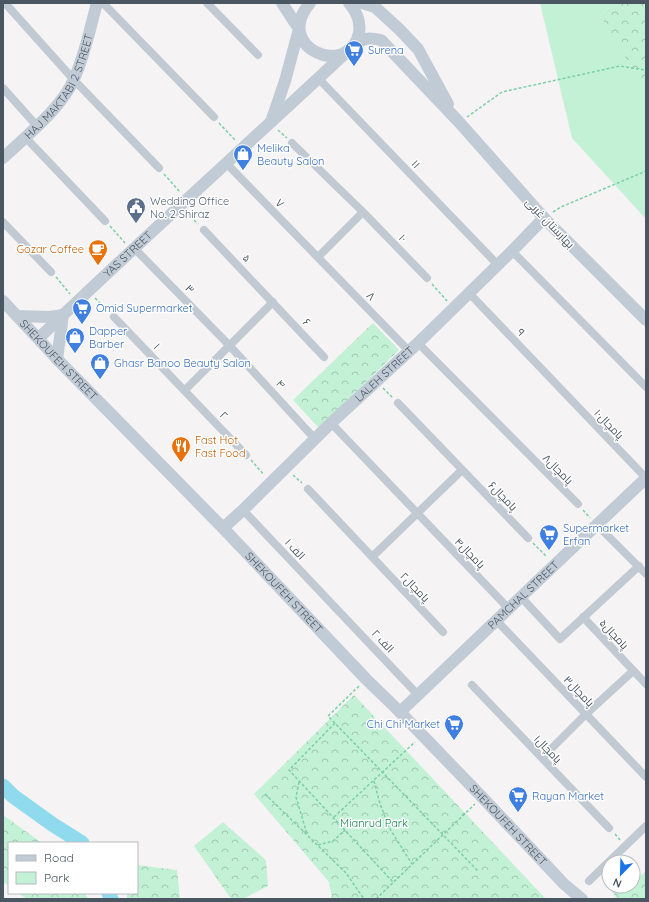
<svg xmlns="http://www.w3.org/2000/svg" width="649" height="902" font-family="Quicksand,Cairo,sans-serif">
<style>
.green{fill:#c3f1d5}
.forest{fill:url(#forest-crowns)}
.lines{fill:none;stroke-linecap:round;stroke-linejoin:round}
.river{stroke:#90daee;stroke-width:15}
.path{stroke:#7ad0a6;stroke-width:1.5;stroke-dasharray:3 2;stroke-linecap:butt}
.street{stroke:#c1cad2;stroke-width:8}
.secondary{stroke:#c1cbd6;stroke-width:12}
.labels{text-anchor:middle;stroke-width:3;stroke-linejoin:round;paint-order:stroke}
.shop-label{font-size:11px;fill:#366cbe;stroke:#fff;text-anchor:start}
.street-label{font-size:11px;fill:#4a5661;stroke:#fff}
.service-label{font-size:11px;fill:#4e5e75;stroke:#fff;text-anchor:start}
.food-label{font-size:11px;fill:#c56008;stroke:#fff;text-anchor:end}
.park-label{font-size:11px;fill:#17864f;stroke:#fff}
</style>
<defs>
<pattern id="forest-crowns" width="20" height="18" patternUnits="userSpaceOnUse"><rect width="20" height="18" fill="#c3f1d5"/><path d="M2 6a3 3 0 1 1 6 0M12 15a3 3 0 1 1 6 0" fill="none" stroke="#a0c6b0"/></pattern>
</defs>
<rect width="100%" height="100%" fill="#f5f3f3"/>
<path class="green" d="M540,3h76l-16,12 46,60v144l-74,-81z"/>
<path class="forest" d="M616,3h30v74l-8,2 -38,-64z
M373,323l26,27 -80,78 -26,-28z
M354,695l192,204h-214l-3,-17 -75,-88z
M3,815l39,28h-33v43l-6,-4z
M223,822l43,38 2,26 -25,13h-12l-37,-53z
M137,865l40,5 3,29h-53v-6h10z
M646,871v27l-29,1 -8,-12 4,-1h20v-6l5,-2z
M18,893h67l3,6h-61z"/>
<g class="lines">
<path class="river" d="M3,786l10,10 39,28 30,19
M109,893l2,6"/>
<path class="path" d="M467,117l35,-25 118,-26 26,4
M219,123l17,18
M278,130l9,8
M164,174l16,18
M553,212l8,-5 85,-36
M187,213l11,11
M110,226l15,17
M56,277l14,17
M432,284l15,17
M95,298l14,14
M383,388l10,10
M251,460l13,15
M293,475l9,8
M583,510l7,8
M533,543l14,14
M359,686l-31,30 150,155
M335,723l-46,47 104,112
M374,781l6,23 10,25 22,35
M299,782l-3,15 11,37
M265,794l81,79 18,26
M334,817l81,-75
M615,834l5,6
M318,845l15,-4 12,-11
M376,899l99,-95"/>
<path class="street" d="M5,3l69,77 85,88
M103,3l111,114
M207,3l51,52
M318,78l180,187
M3,88l34,38
M25,137l80,84
M292,143l71,69 64,66
M226,163l183,188
M3,222l48,50
M204,230l120,127
M134,248l95,97 86,94
M512,251l134,136
M318,257l45,-45
M469,293l177,185
M114,317l132,138
M418,343l160,161
M185,390l88,-88
M398,403l130,135
M331,423l177,185
M308,489l135,143
M243,510l176,186
M597,525l49,49
M372,557l90,-87
M521,597l39,42 79,-73
M583,617l63,67
M496,620l150,157
M472,685l137,143
M542,758l44,-44 47,-43
M589,881l57,-55"/>
<g class="secondary">
<path d="M310,3c-38,44 38,77 49,30 2,-12 -2,-21 -10,-30"/>
<path d="M362,3l13,4 24,22 19,20 30,55"/>
<path d="M271,122l14,-41 14,-52 -17,-26"/>
<path id="s1" d="M3,158c23,-22 59,-50 71,-79 11,-24 16,-51 23,-76"/>
<path id="s2" d="M3,301l54,58 166,169 143,151 34,33 82,85 82,87 18,15"/>
<path d="M17,316l33,1 13,-2 -6,44"/>
<path id="s3" d="M39,338c103,-99 209,-194 314,-292 11,-8 14,-9 28,-6l78,82 85,96 102,102"/>
<path id="s4" d="M223,528l20,-18 88,-87 87,-80 94,-92 32,-33"/>
<path id="s5" d="M400,712l246,-234"/>
</g>
</g>
<defs>
<symbol id="supermarket-pin" viewBox="-11 -11 22 30"><path d="M0 17L-7.5 6A9.5 9.5 0 1 1 7.5 6Z" fill="#3f7fe0" stroke="#fff"/><path d="M-6-5.5h2.5l.6 2H6L4.5 2H-2.5L-4.4-4H-6ZM-1.5 3.2a1.3 1.3 0 1 0 .1 0ZM3 3.2a1.3 1.3 0 1 0 .1 0Z" fill="#fff"/></symbol>
<symbol id="shop-pin" viewBox="-11 -11 22 30"><path d="M0 17L-7.5 6A9.5 9.5 0 1 1 7.5 6Z" fill="#3f7fe0" stroke="#fff"/><path d="M-5-2.5h2.3a2.7 3.5 0 0 1 5.4 0H5L5.5 6h-11ZM-1.5-2.5h3a1.5 2.3 0 0 0-3 0Z" fill="#fff"/></symbol>
<symbol id="civic-pin" viewBox="-11 -11 22 30"><path d="M0 17L-7.5 6A9.5 9.5 0 1 1 7.5 6Z" fill="#5c6f8a" stroke="#fff"/><path d="M-.6-6.5H3V-4.5H.6V-3L4-1V1h2V6H-6V1h2V-1L-.6-3ZM-1.2 2.5V6h2.4V2.5Z" fill="#fff"/></symbol>
<symbol id="cafe-pin" viewBox="-11 -11 22 30"><path d="M0 17L-7.5 6A9.5 9.5 0 1 1 7.5 6Z" fill="#e8710a" stroke="#fff"/><path d="M-5.5-4.5H6V0H3Q3 3.5 0 3.5H-2.5Q-5.5 3.5-5.5 0ZM3-3.2v2h1.7v-2ZM-6 4.5H4V6H-6Z" fill="#fff"/></symbol>
<symbol id="restaurant-pin" viewBox="-11 -11 22 30"><path d="M0 17L-7.5 6A9.5 9.5 0 1 1 7.5 6Z" fill="#e8710a" stroke="#fff"/><path d="M-5-6h1v4h1v-4h1v4h1v-4h1v5L-1.5 .5V6h-2V.5L-5-1ZM5-6V6H3V1.5H1.5Q1.5-4 5-6Z" fill="#fff"/></symbol>
</defs>
<g fill-rule="evenodd">
<use href="#supermarket-pin" x="343" y="39" width="22" height="30"/>
<use href="#shop-pin" x="232" y="143" width="22" height="30"/>
<use href="#civic-pin" x="125" y="196" width="22" height="30"/>
<use href="#cafe-pin" x="87" y="238" width="22" height="30"/>
<use href="#supermarket-pin" x="71" y="297" width="22" height="30"/>
<use href="#shop-pin" x="64" y="326" width="22" height="30"/>
<use href="#shop-pin" x="89" y="352" width="22" height="30"/>
<use href="#restaurant-pin" x="170" y="435" width="22" height="30"/>
<use href="#supermarket-pin" x="538" y="523" width="22" height="30"/>
<use href="#supermarket-pin" x="443" y="713" width="22" height="30"/>
<use href="#supermarket-pin" x="507" y="785" width="22" height="30"/>
</g>
<g class="labels">
<g class="shop-label">
<text x="368" y="54">Surena</text>
<text x="257" y="152">Melika<tspan x="257" dy="13">Beauty Salon</tspan></text>
<text x="96" y="312">Omid Supermarket</text>
<text x="89" y="335">Dapper<tspan x="89" dy="13">Barber</tspan></text>
<text x="114" y="367">Ghasr Banoo Beauty Salon</text>
<text x="563" y="532">Supermarket<tspan x="563" dy="13">Erfan</tspan></text>
<text x="440" y="728" text-anchor="end">Chi Chi Market</text>
<text x="532" y="800">Rayan Market</text>
</g>
<g class="street-label">
<text dy="4" stroke="none"><textPath href="#s1" startOffset="93">HAJ MAKTABI 2 STREET</textPath></text>
<text transform="translate(416 164) rotate(46)" y="4">۱۱</text>
<text transform="translate(280 203) rotate(46)" y="4">۷</text>
<text transform="translate(550 223) rotate(46)" y="4">بهارستان غربی</text>
<text transform="translate(403 238) rotate(46)" y="4">۱۰</text>
<text dy="4" stroke="none"><textPath href="#s3" startOffset="122">YAS STREET</textPath></text>
<text transform="translate(247 258) rotate(46)" y="4">۵</text>
<text transform="translate(190 289) rotate(46)" y="4">۳</text>
<text transform="translate(371 296) rotate(46)" y="4">۸</text>
<text transform="translate(307 322) rotate(47)" y="4">۶</text>
<text transform="translate(521 332) rotate(46)" y="4">۹</text>
<text transform="translate(157 346) rotate(46)" y="4">۱</text>
<text dy="4" stroke="none"><textPath href="#s2" startOffset="81">SHEKOUFEH STREET</textPath></text>
<text dy="4" stroke="none"><textPath href="#s4" startOffset="223">LALEH STREET</textPath></text>
<text transform="translate(281 384) rotate(47)" y="4">۴</text>
<text transform="translate(224 415) rotate(46)" y="4">۲</text>
<text transform="translate(609 424) rotate(46)" y="4">پامچال۱۰</text>
<text transform="translate(558 469) rotate(45)" y="4">پامچال۸</text>
<text transform="translate(503 496) rotate(46)" y="4">پامچال۶</text>
<text transform="translate(295 549) rotate(47)" y="4">۱ الف</text>
<text transform="translate(470 553) rotate(46)" y="4">پامچال۴</text>
<text transform="translate(415 587) rotate(46)" y="4">پامچال۲</text>
<text dy="4" stroke="none"><textPath href="#s2" startOffset="405">SHEKOUFEH STREET</textPath></text>
<text dy="4" stroke="none"><textPath href="#s5" startOffset="170">PAMCHAL STREET</textPath></text>
<text transform="translate(614 634) rotate(47)" y="4">پامچال۵</text>
<text transform="translate(383 641) rotate(47)" y="4">۲ الف</text>
<text transform="translate(579 691) rotate(46)" y="4">پامچال۳</text>
<text transform="translate(548 749) rotate(46)" y="4">پامچال۱</text>
<text dy="4" stroke="none"><textPath href="#s2" startOffset="728">SHEKOUFEH STREET</textPath></text>
</g>
<g class="service-label">
<text x="150" y="205">Wedding Office<tspan x="150" dy="13">No. 2 Shiraz</tspan></text>
</g>
<g class="food-label">
<text x="84" y="253">Gozar Coffee</text>
<text x="195" y="444" text-anchor="start">Fast Hot<tspan x="195" dy="13">Fast Food</tspan></text>
</g>
<g class="park-label">
<text x="374" y="827">Mianrud Park</text>
</g>
</g>
<rect width="649" height="902" fill="none" stroke="#4a5661" stroke-width="8"/>
<rect x="8" y="842" width="130" height="52" fill="#ffffff" stroke="#b7bbc0"/>
<rect x="16" y="855" width="20" height="6" fill="#c1cbd6" stroke="#b7bbc0"/>
<text x="44" y="862" font-size="12" fill="#4a5661">Road</text>
<rect x="16" y="872" width="20" height="12" fill="#c3f1d5" stroke="#b7bbc0"/>
<text x="44" y="882" font-size="12" fill="#4a5661">Park</text>
<g transform="translate(621 874) rotate(203)"><circle r="19" fill="#ffffff" stroke="#b7bbc0"/>
<path d="M0-3L7 15L0 10L-7 15Z" fill="#1a73e8"/>
<text y="-6" font-size="11" font-weight="bold" text-anchor="middle" fill="#4a5661">N</text>
</g>
</svg>
